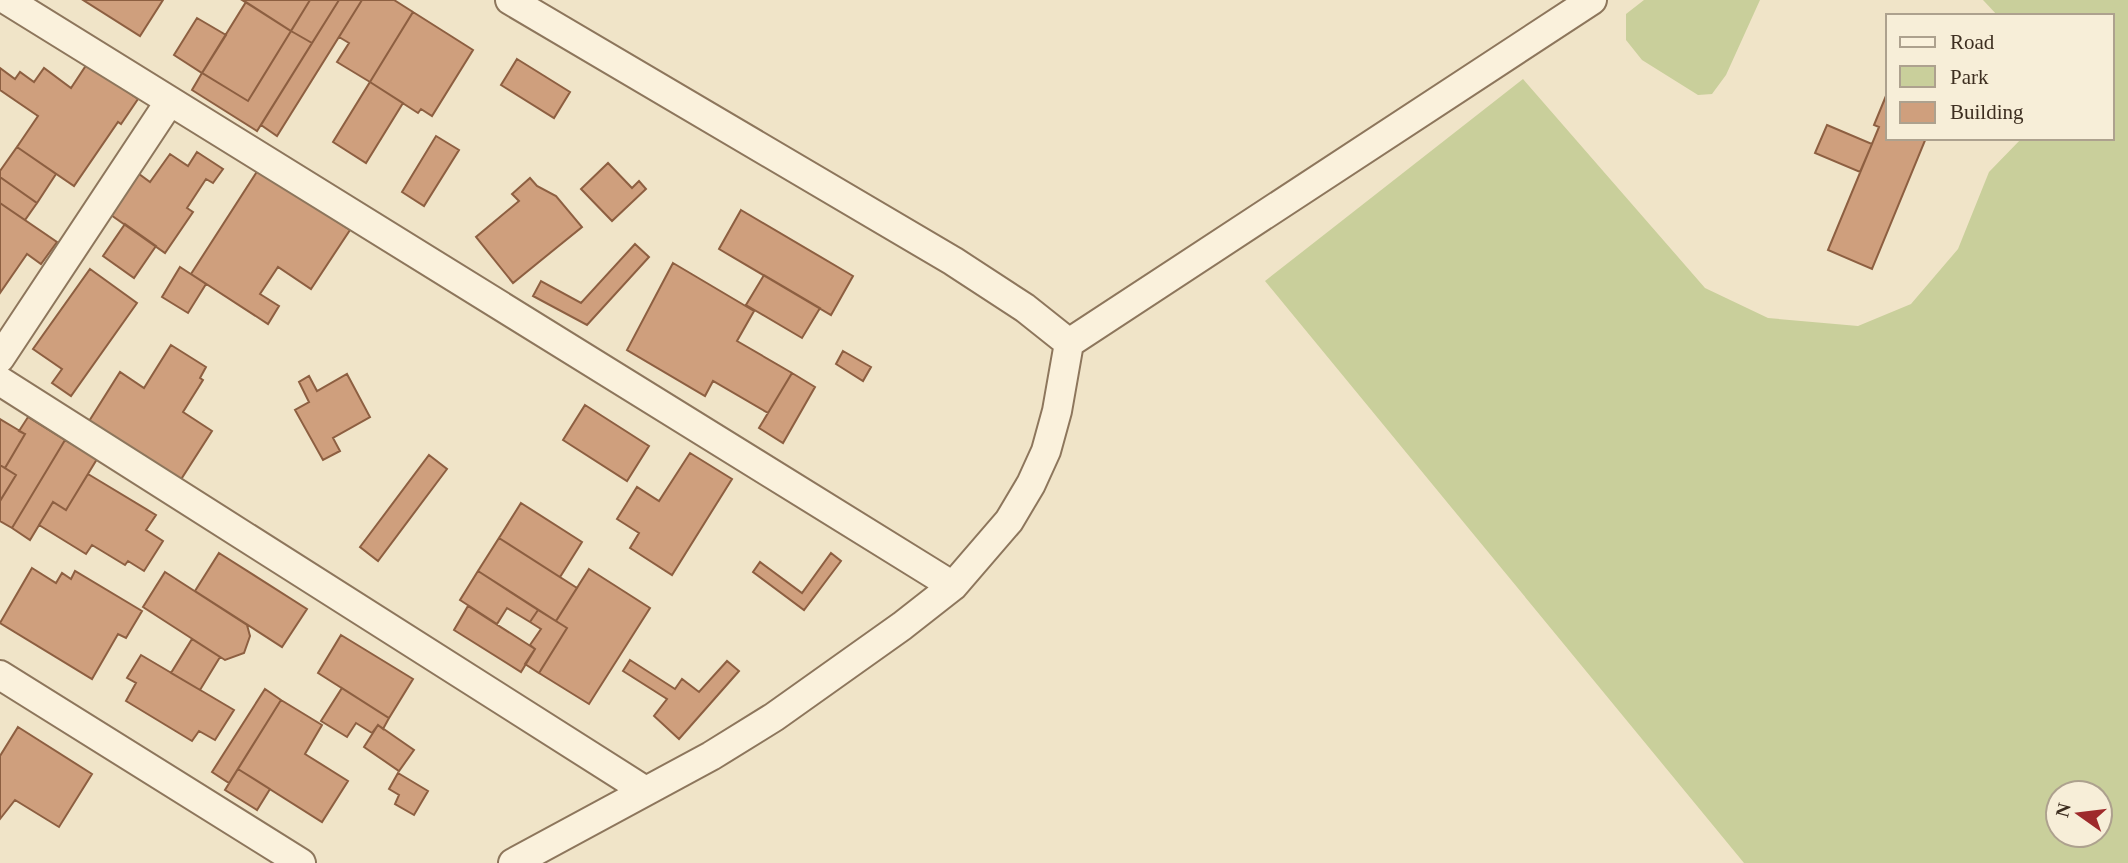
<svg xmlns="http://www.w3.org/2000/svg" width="2128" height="863" font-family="Georgia,serif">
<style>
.green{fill:#c9cf9b;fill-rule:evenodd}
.building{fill:#cf9f7d;stroke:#8d5f41;stroke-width:2}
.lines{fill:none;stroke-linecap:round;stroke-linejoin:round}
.minor-casing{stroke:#8d765c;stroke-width:32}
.minor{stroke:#faf1dc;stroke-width:28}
</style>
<rect width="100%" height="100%" fill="#f0e4c8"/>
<path class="green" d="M1644,0h116l-34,75 -14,19 -14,1 -56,-35 -16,-20v-26z
M1983,0h145v863h-384l-479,-582 258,-202 182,209 63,30 90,8 53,-22 47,-55 31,-77 33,-34h90v-122h-114zM2058,793h42v42h-42z"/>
<path class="building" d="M83,0h80l-23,36z
M242,0h68l-19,31z
M310,0h29l-27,43 -21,-12z
M339,0h23l-85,136 -16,-11z
M362,0h32l19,12 -43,70 -33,-20 12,-19 -10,-6z
M246,2l45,29 -43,70 -46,-28z
M413,12l60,38 -41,66 -11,-7 -3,4 -48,-31z
M197,18l29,17 -24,38 -28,-18z
M291,31l21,12 -55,88 -65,-41 10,-17 46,28z
M517,59l53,33 -16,26 -53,-33z
M87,64l51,35 -17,25 -3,-2 -44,64 -57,-39 21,-31 -38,-26v-22l15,11 5,-7 14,10 10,-14 27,20z
M370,82l33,21 -37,60 -33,-21z
M1888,91v47h38l-54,131 -44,-19 51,-123 -5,-2z
M1827,125l45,19 -12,28 -45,-19z
M436,136l23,14 -35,56 -22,-14z
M17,147l39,27 -19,29 -37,-26v-6z
M197,152l26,17 -10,14 -7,-4 -19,29 6,4 -28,41 -54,-38 28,-41 11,8 20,-28 18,12z
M608,163l24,25 7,-7 7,8 -34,32 -31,-32z
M258,170l92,60 -39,59 -33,-22 -18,27 19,12 -11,18 -77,-50z
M0,177l37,26 -12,17 -25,-17z
M530,178l7,8 19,10 26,31 -69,56 -37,-46 43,-36 -7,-7z
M0,203l57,39 -16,22 -14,-10 -27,39z
M741,210l112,66 -22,39 -112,-66z
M125,224l31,22 -22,32 -31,-22z
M635,244l14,13 -62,68 -54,-29 8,-15 40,22z
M673,263l81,48 -17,30 55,32 -24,40 -55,-32 -8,15 -78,-46z
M180,267l26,17 -18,29 -26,-16z
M90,269l47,34 -66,93 -19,-13 10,-14 -29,-20z
M764,275l56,33 -18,30 -56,-33z
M171,345l35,22 -6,11 3,2 -20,32 29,19 -34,53 -92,-58 34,-54 24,16z
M843,351l28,16 -8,14 -27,-17z
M792,373l23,14 -32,56 -24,-15z
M347,374l23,43 -37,21 7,13 -17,9 -28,-50 14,-8 -10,-20 10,-6 8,15z
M585,405l64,41 -22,35 -64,-41z
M28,417l37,23 -53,88 -12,-7v-20l16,-26 -11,-7 20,-34 -6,-3z
M0,419l25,15 -20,34 -5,-3z
M65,440l32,19 -31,51 -13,-8 -23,38 -18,-12z
M690,453l42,26 -60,96 -42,-27 9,-15 -22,-14 20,-32 22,14z
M429,455l18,14 -69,92 -18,-14z
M0,465l16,10 -16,26z
M88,474l68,41 -10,15 17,11 -19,30 -16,-10 -3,4 -33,-20 -6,9 -47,-29 14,-23 13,8z
M521,503l61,39 -22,35 -61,-39z
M499,538l78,50 -21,33 -78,-50z
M219,553l88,56 -25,38 -87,-56z
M831,553l10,8 -37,49 -51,-38 7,-10 42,31z
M32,568l24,15 6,-10 9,6 4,-8 67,40 -16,27 -8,-4 -26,45 -92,-56z
M589,569l61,39 -61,96 -50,-31 28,-45 -11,-7z
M478,571l60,39 -8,12 -23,-14 -10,16 -37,-24z
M165,572l82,53 3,11 -6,17 -19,7 -82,-53z
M468,606l67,43 -14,23 -67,-42z
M538,610l29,18 -28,45 -14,-9 10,-15 -5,-4 11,-16 -11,-7z
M341,635l72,44 -24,39 -71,-45z
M192,639l28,18 -20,33 -29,-17z
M141,655l93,55 -19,30 -16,-9 -7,10 -66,-40 10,-18 -9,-5z
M630,660l45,29 7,-10 17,13 28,-31 12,10 -60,68 -25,-23 13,-17 -44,-28z
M342,688l47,30 -6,11 -5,-4 -6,8 -16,-10 -9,14 -26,-16z
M265,689l16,11 -52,83 -17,-11z
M281,700l41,25 -17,29 43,27 -26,41 -84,-53z
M378,725l36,25 -15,21 -35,-24z
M18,727l74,47 -33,53 -44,-27 -15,19v-63z
M238,769l32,20 -13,21 -32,-20z
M398,773l30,18 -14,24 -19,-11 4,-9 -10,-6z"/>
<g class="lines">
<defs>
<path id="minor" d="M7,0l946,586
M510,0l443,261 72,47 44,35
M0,358l170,-257
M0,381l644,409
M0,675l301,188
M513,863l198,-107 63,-39 128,-91 51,-40 56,-65 22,-37 15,-33 11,-40 12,-68 523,-343"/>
</defs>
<use href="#minor" class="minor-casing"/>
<use href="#minor" class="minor"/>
</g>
<rect x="1886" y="14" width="228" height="126" fill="#f7eed8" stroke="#ada18e" stroke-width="2"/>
<rect x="1900" y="37" width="35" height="10" fill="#faf1dc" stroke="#ada18e" stroke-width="2"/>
<text x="1950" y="49" font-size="21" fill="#3d2e20">Road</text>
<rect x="1900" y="66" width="35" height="21" fill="#c9cf9b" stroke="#ada18e" stroke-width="2"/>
<text x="1950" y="84" font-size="21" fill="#3d2e20">Park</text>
<rect x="1900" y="102" width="35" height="21" fill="#cf9f7d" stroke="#ada18e" stroke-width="2"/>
<text x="1950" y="119" font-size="21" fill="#3d2e20">Building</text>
<g transform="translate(2079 814) rotate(284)"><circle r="33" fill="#f7eed8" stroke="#ada18e" stroke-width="2"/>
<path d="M0-5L12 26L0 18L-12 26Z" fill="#9e2a2b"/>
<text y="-10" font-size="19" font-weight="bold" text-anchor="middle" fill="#3d2e20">N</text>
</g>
</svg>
